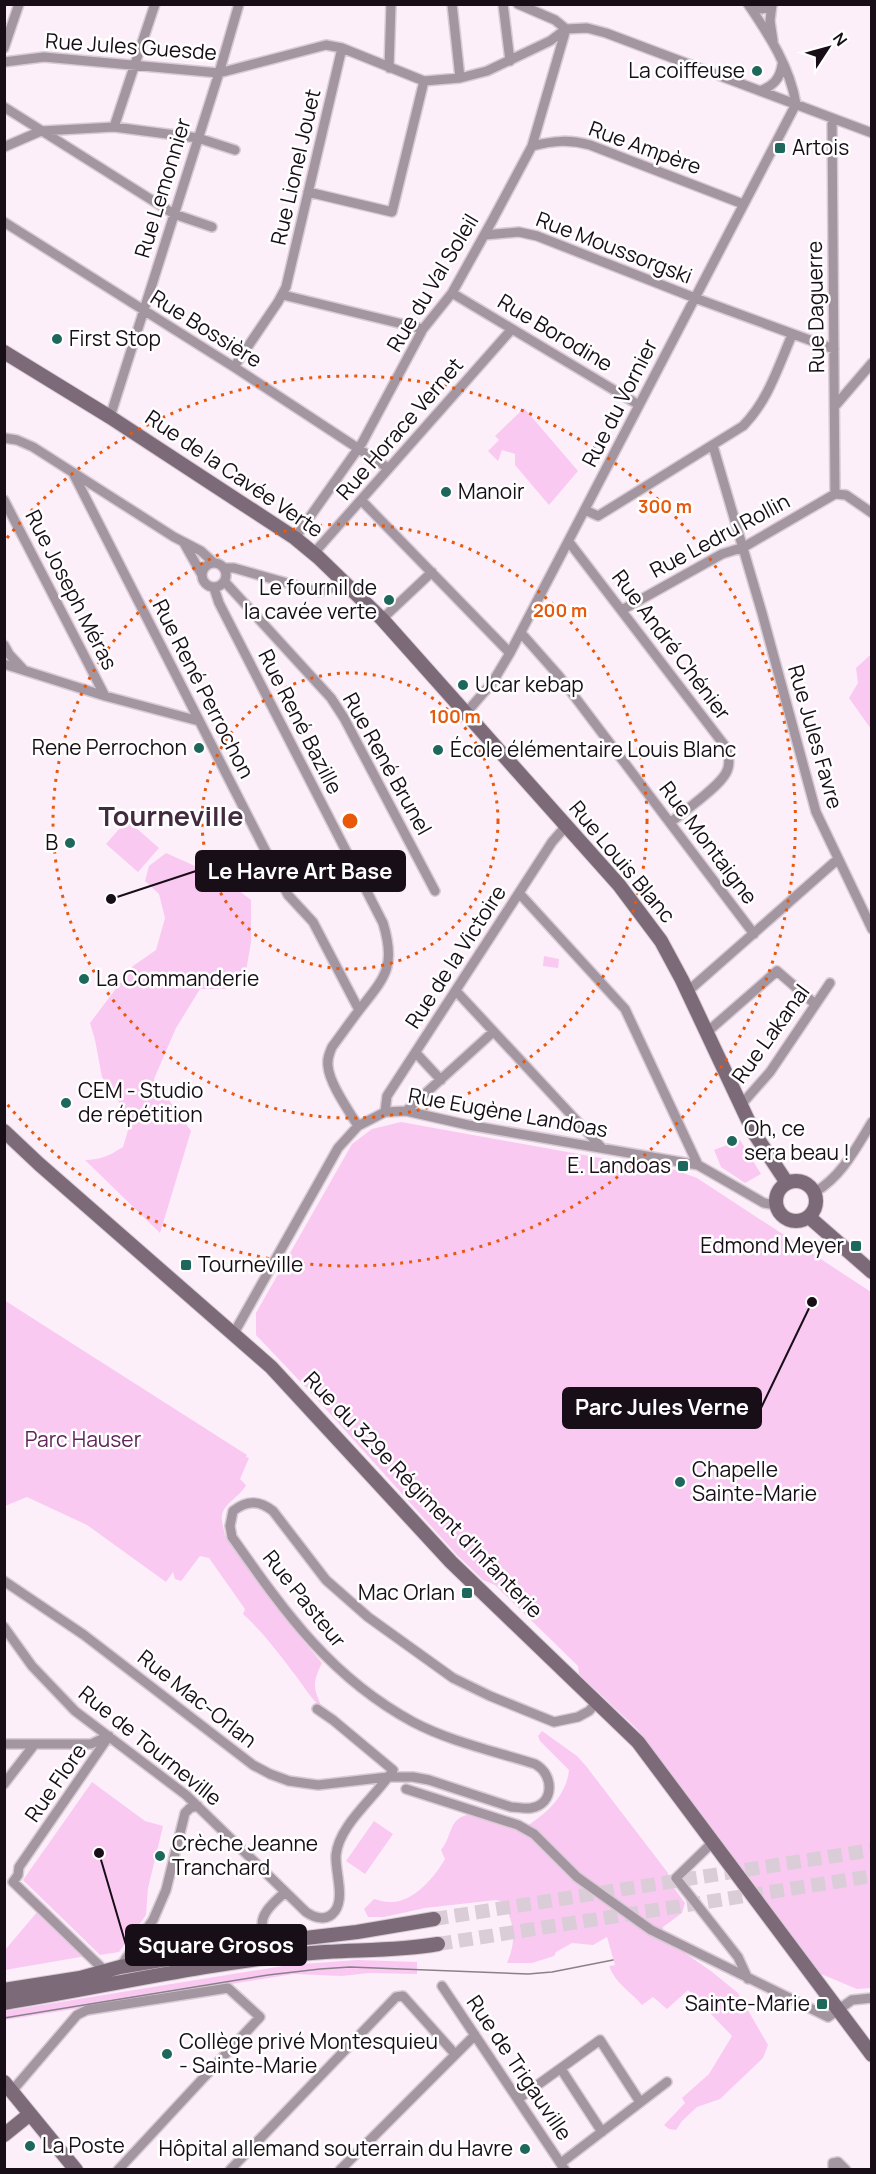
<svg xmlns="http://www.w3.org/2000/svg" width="876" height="2174" font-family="Manrope,sans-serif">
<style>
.green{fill:#fac9f2}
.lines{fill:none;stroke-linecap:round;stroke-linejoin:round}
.secondary-tunnel{stroke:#dacdd7;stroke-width:14;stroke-dasharray:14 7;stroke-linecap:butt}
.street-casing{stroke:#d8cbd5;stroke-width:12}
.secondary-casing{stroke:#d8cbd5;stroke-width:16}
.street{stroke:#a396a0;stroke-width:9}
.secondary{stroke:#7c6a79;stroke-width:14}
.tram{stroke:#8b8089;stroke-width:1.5}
.ring{fill:none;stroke:#e8590c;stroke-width:3;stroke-dasharray:3 6}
.poi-dot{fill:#1e675c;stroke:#fff;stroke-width:2}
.labels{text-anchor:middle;stroke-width:5;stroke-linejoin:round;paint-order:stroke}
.street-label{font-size:21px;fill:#180e17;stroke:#fff}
.poi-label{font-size:21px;fill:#180e17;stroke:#fff;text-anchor:start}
.park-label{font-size:21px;fill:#60265a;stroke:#fff}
.district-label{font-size:27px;font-weight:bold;fill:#422b3f;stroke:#fff}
.centre{fill:#e8590c;stroke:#fff;stroke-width:3}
.ring-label{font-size:18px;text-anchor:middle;font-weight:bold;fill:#e8590c;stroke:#fff;stroke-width:5;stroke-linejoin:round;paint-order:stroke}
.leader{fill:none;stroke:#180e17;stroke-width:2}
.callout-dot{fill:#180e17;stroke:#fff;stroke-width:2}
.callout{fill:#180e17;stroke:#180e17;stroke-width:2}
.callout-label{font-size:22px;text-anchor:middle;font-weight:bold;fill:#fff}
</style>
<rect width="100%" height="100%" fill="#fceff9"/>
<path class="green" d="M524,408l54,63 -29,34 -34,-40v-11l-13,-4 -4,11 -10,-10 11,-11 -4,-4z
M869,656h2v73l-22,-31 9,-15 -2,-15z
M127,820l32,28 -21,24 -32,-28z
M166,853c30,13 60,26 85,47v42l-5,29 -21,18h-25l-24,39 -22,51 37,52 -31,102 -75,-73c16,0 25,-5 38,-13l8,-27 -29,-43 -7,-37 -5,-17 43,-57 23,-16 9,-32 -6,-24 -14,-13 4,-15z
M544,956l15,3 -1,9 -15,-2z
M401,1122l216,39 28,-2 52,19 174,114v696l-14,1 -36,-15 -184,-245 -58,-55 -1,-8 -83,-81 -12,-5 -26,-25 -142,-158 -59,-62v-22l96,-169 20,-15z
M740,1140l21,34 -16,9 -24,-16 -7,-17z
M4,1300l243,155 -1,2 3,1 -9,21 6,6c-6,12 -21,17 -24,30 -1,6 2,14 3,20l76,103 21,25c-10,20 -9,26 1,46 -12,-10 -18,-21 -27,-33 -16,-21 -33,-44 -53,-62l2,-5 -36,-51 -9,-2 -19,25 -6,-2 -2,-7 -7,10 -79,-57 -60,-28 -22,9z
M542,1731l35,25 9,10 82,107 1,8 16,22 -3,10 -19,14v11l48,33 27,22 30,52 -5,13 -43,41 -23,8 -15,14 -6,9 -7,-1 -5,-4 21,-22 -3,-5 27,-24 23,-38 -44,-46 -21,19 -14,-12 -11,8c-11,-13 -27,-22 -33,-39l6,-1 -8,-28 -14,8 -21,-2 -16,9 -2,4 -22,7h-25c10,-23 7,-38 -3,-61l-8,-2 -71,8 -41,9h-16l-4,-8 10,-10c5,1 10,3 15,3 23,2 46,-25 56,-43l-4,-9c12,-15 7,-30 26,-35l60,11c21,-14 39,-30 42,-56l-29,-29 -2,-5z
M92,1782l53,39 18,5 -15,62 -2,27 -27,37 -19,3 -77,-75z
M374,1821l19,13 -28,40 -19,-13z
M38,1911l48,45 -81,14v-20z
M357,1960l60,2v12l-48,-1 -27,3 -48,-2 -289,46v-9l284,-46z"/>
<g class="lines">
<path class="secondary-tunnel" d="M434,1919l438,-69
M438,1944l434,-68"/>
<defs>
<path id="street" d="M452,4l8,74
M503,4l7,57
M518,4l37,16 11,9
M748,4c21,31 42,63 48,100
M750,4l12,5 10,-3
M772,4l-2,17 3,20
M4,48l15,-44
M4,62l40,-5 175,16 107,-28 16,3 82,33 36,-3 27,-7 63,-30 16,-12 21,-1 19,5 266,100
M389,68l2,-64
M760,91c13,-5 20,-12 22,-26
M4,107l170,107 38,13
M832,119l3,375
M114,127l41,-123
M532,146c21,-5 37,-7 58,-1l153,59
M4,147l37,-16 73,-4 84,11 37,12
M308,192l84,20 32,-131
M4,222l230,145 154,101
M485,235l34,-3 18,4 158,62 139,51
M452,293l187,112
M283,295l140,34
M234,367l44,-65 8,-15 56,-239
M835,406l37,-43
M110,417l109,-344 20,-69
M4,438l13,2 16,7 141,90 27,14 13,12
M713,446l49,167 54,199 56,117
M73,473l215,422 25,27 46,88
M835,494l11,1 26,18
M4,500l101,196
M361,500l149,153
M585,510l13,6 145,-90c25,-25 35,-59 49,-91
M295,538l67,-95 61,-114 29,-36 40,-72 40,-75 34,-117
M569,542l156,204c4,9 6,18 1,27 -8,15 -42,38 -56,50
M184,543l18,32
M314,553l198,-224
M202 575a12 12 0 1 1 24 0a12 12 0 1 1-24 0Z
M224,568h10l85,24 13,-4 10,-9
M225,582l106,116 13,20 91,173
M214,588l5,15 164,320c13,43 3,53 -23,86 -10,13 -19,26 -28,38 -3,7 -5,12 -4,19 1,17 21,45 30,60
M622,610l100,-56 22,-7 91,-53
M382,619l50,-47
M521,633l38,43 195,258
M4,645l5,9 14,15
M4,664l101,32 94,25
M466,713l26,-30 18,-30 286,-549
M519,893l106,116 73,156
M456,991l146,157
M687,992l151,-133
M706,1033l71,-62 38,33
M416,1053l25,27
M740,1106l30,-34 60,-89
M406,1111l87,-79
M385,1112l2,-16 165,-254 14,-16
M815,1192c27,-16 41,-44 57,-70
M234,1333l104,-185 20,-22 27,-14 21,-1 62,14 230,40 66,38 12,2
M4,1581l80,54 169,130 17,9 19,7 29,4 70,-8h25l16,3 82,27c6,0 13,2 20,1 24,-4 23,-34 4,-44 -41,-13 -84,-22 -122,-42 -83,-45 -128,-110 -181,-185l-2,-11 3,-15c14,-11 26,-11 40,0l53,69 42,37 85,61 37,18 64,26 24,-5 11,-6 8,-9
M4,1627l28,39 43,45 111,84 120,117c9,6 21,10 29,-1 10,-14 0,-39 1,-56 3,-31 41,-59 57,-85l-60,-50 -16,-11
M4,1744h87l17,-8
M4,1784l30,-39
M406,1789l112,36 16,9 43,43 74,53 177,87 24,-17 20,-2
M713,1842l-37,36 62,79 10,22
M279,1938c-8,0 -13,-1 -16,-9 -5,-15 13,-28 22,-37
M120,1967l33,-47 13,-30 19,-77 5,-5 8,-2
M106,1972l-93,-90 5,-7 1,-8 90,-131
M442,1986l123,184
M561,2069l41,63
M12,2091l65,-76 10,-5 141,-22 32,29 -142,153
M518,2099l82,-59 40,62
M561,2163l106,-81
M230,2170l166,-173 7,-1 52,58
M340,2170l135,-135
M833,2170v-7l5,-1 8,8"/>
<path id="secondary" d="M4,352l106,65 185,121 23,19 64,62 237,266 42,56 21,39 72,153 33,50
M4,1131l35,33 232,203 180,195 187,180 234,313
M776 1201a20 20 0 1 1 40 0a20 20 0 1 1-40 0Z
M809,1217l63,55
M4,1990l76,-12 40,-11 143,-24 94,-11 77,-13
M4,2003c99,-16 198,-39 297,-49 46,-5 91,-2 137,-10
M4,2082l72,88
M4,2135l26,-21"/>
</defs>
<use href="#street" class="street-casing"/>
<use href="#secondary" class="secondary-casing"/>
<use href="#street" class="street"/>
<use href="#secondary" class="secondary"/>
<path class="tram" d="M4,2018l264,-43 52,-6 30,-2 178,7 24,-2 61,-12"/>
</g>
<g class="ring">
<circle cx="350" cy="821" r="148"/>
<circle cx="350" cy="821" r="297"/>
<path d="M7 538A445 445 0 1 1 7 1104"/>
</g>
<g class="poi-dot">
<circle cx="757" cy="71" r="6"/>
<rect x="774" y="142" width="12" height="12" rx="3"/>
<circle cx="57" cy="339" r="6"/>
<circle cx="446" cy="492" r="6"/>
<circle cx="389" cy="600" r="6"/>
<circle cx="463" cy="685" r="6"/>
<circle cx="199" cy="748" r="6"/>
<circle cx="438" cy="750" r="6"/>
<circle cx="70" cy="843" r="6"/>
<circle cx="84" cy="979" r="6"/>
<circle cx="66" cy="1103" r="6"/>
<circle cx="732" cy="1141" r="6"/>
<rect x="677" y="1160" width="12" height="12" rx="3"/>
<rect x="850" y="1240" width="12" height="12" rx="3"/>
<rect x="180" y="1259" width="12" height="12" rx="3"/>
<circle cx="680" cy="1482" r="6"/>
<rect x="461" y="1587" width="12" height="12" rx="3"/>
<circle cx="160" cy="1856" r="6"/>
<rect x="816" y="1998" width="12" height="12" rx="3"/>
<circle cx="167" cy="2054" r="6"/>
<circle cx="30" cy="2146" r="6"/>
<circle cx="525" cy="2149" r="6"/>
</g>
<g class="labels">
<g class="street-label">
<text transform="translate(131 47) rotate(4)" y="7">Rue Jules Guesde</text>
<text transform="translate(645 148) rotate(20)" y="7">Rue Ampère</text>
<text transform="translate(296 167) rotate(-77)" y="7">Rue Lionel Jouet</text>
<text transform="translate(163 188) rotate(-73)" y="7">Rue Lemonnier</text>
<text transform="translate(614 248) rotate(21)" y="7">Rue Moussorgski</text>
<text transform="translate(433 283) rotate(-59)" y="7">Rue du Val Soleil</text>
<text transform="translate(816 307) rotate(-91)" y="7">Rue Daguerre</text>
<text transform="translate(206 329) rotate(32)" y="7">Rue Bossière</text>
<text transform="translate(555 333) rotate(31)" y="7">Rue Borodine</text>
<text transform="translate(620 403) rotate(-63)" y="7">Rue du Vornier</text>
<text transform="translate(400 429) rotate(-49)" y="7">Rue Horace Vernet</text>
<text transform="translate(234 474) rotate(34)" y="7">Rue de la Cavée Verte</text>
<text transform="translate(720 536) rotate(-28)" y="7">Rue Ledru Rollin</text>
<text transform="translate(71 590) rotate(63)" y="7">Rue Joseph Méras</text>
<text transform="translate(671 645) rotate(53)" y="7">Rue André Chénier</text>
<text transform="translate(203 689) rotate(63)" y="7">Rue René Perrochon</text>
<text transform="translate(300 722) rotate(63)" y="7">Rue René Bazille</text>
<text transform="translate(815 737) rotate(74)" y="7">Rue Jules Favre</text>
<text transform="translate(387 764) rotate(61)" y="7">Rue René Brunel</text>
<text transform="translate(708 843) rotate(53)" y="7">Rue Montaigne</text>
<text transform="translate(622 862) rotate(50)" y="7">Rue Louis Blanc</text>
<text transform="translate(456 957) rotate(-57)" y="7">Rue de la Victoire</text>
<text transform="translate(771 1034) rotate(-54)" y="7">Rue Lakanal</text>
<text transform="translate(508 1113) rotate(10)" y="7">Rue Eugène Landoas</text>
<text transform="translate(423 1495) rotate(46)" y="7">Rue du 329e Régiment d'Infanterie</text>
<text transform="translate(304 1599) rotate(51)" y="7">Rue Pasteur</text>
<text transform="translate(197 1699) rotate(38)" y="7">Rue Mac-Orlan</text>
<text transform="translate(150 1746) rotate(39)" y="7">Rue de Tourneville</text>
<text transform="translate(56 1783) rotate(-55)" y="7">Rue Flore</text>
<text transform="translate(519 2068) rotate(56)" y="7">Rue de Trigauville</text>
</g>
<g class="poi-label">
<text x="745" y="78" text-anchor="end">La coiffeuse</text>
<text x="792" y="155">Artois</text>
<text x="69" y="346">First Stop</text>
<text x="458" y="499">Manoir</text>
<text x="377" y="595" text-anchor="end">Le fournil de<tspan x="377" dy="24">la cavée verte</tspan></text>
<text x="475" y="692">Ucar kebap</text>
<text x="187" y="755" text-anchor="end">Rene Perrochon</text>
<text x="450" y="757">École élémentaire Louis Blanc</text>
<text x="58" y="850" text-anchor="end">B</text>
<text x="96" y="986">La Commanderie</text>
<text x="78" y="1098">CEM - Studio<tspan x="78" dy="24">de répétition</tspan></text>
<text x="744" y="1136">Oh, ce<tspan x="744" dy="24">sera beau !</tspan></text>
<text x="671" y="1173" text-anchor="end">E. Landoas</text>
<text x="844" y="1253" text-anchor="end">Edmond Meyer</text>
<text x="198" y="1272">Tourneville</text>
<text x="692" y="1477">Chapelle<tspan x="692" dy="24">Sainte-Marie</tspan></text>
<text x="455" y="1600" text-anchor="end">Mac Orlan</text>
<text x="172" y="1851">Crèche Jeanne<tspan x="172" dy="24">Tranchard</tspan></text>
<text x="810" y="2011" text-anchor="end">Sainte-Marie</text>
<text x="179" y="2049">Collège privé Montesquieu<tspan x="179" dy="24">- Sainte-Marie</tspan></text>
<text x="42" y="2153">La Poste</text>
<text x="513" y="2156" text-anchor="end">Hôpital allemand souterrain du Havre</text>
</g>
<g class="park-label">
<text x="83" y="1447">Parc Hauser</text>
</g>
<g class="district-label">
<text x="171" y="826">Tourneville</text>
</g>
</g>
<circle cx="350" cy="821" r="9" class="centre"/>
<g class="ring-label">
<text x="665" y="513">300 m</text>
<text x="560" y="617">200 m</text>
<text x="455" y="723">100 m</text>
</g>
<path class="leader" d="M111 899L196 871M812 1302L761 1408M99 1853L126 1945"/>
<g class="callout-dot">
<circle cx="111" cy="899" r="6"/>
<circle cx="812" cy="1302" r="6"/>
<circle cx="99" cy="1853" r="6"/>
</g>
<g class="callout">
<rect x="196" y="851" width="209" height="40" rx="6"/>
<rect x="563" y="1388" width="198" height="40" rx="6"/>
<rect x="126" y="1925" width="180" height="40" rx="6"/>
</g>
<g class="callout-label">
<text x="300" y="879">Le Havre Art Base</text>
<text x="662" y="1415">Parc Jules Verne</text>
<text x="216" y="1953">Square Grosos</text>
</g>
<rect width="876" height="2174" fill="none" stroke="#180e17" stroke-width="12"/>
<g transform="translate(828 48) rotate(54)" stroke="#ffffff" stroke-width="4.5" paint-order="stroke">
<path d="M0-4.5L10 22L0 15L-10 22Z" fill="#180e17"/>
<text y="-9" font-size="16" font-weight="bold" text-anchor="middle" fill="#180e17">N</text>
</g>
</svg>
